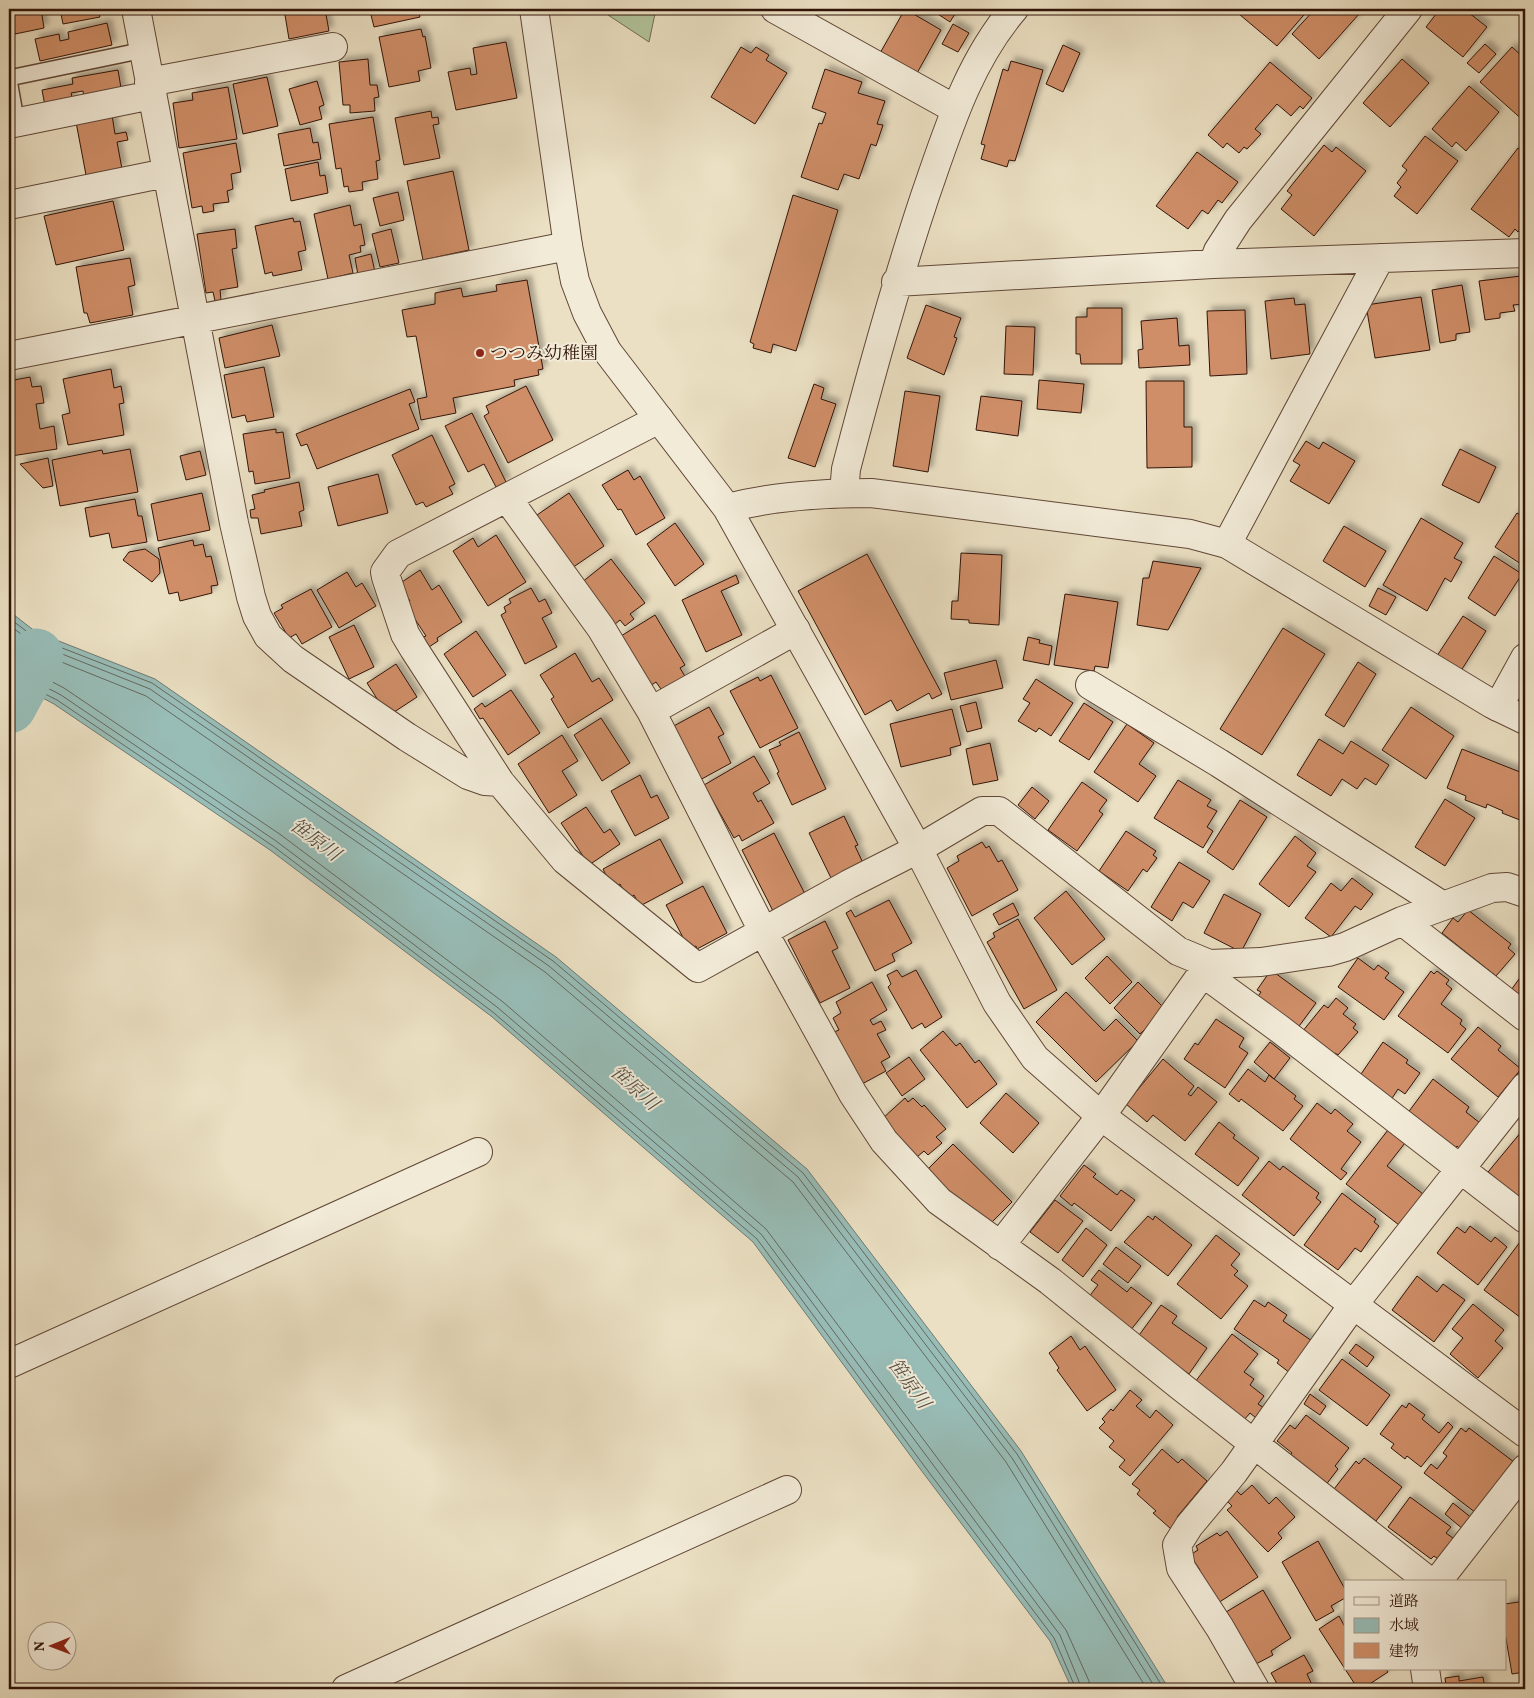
<svg xmlns="http://www.w3.org/2000/svg" width="1534" height="1698" font-family="Vollkorn,'Noto Serif JP',serif">
<style>
.green{fill:#b1c399;stroke:#716c50}
.water{fill:#98bdb7;stroke:#6f7971}
.lines{fill:none;stroke-linecap:round;stroke-linejoin:round}
.shore{stroke:#646860;stroke-width:1}
.river{stroke:#98bdb7;stroke-width:55}
.building{fill:#cf8e68;stroke:#311408;filter:url(#shadow)}
.service-casing{stroke:#604737;stroke-width:18}
.minor-casing{stroke:#604737;stroke-width:30}
.tertiary-casing{stroke:#604737;stroke-width:30}
.service{stroke:#f2ebd8;stroke-width:15}
.minor{stroke:#f2ebd8;stroke-width:28}
.tertiary{stroke:#f2ebd8;stroke-width:28}
.poi-dot{fill:#8f2418;stroke:#f2ebd8;stroke-width:2}
.labels{text-anchor:middle;stroke-width:4;stroke-linejoin:round;paint-order:stroke}
.poi-label{font-size:18px;fill:#311408;stroke:#f2ebd8;text-anchor:start}
.water-label{font-size:19px;font-style:italic;fill:#554f45;stroke:#f2ebd8}
</style>
<defs>
<filter id="shadow"><feDropShadow dx="4.5" dy="-4.5" stdDeviation="2.5" flood-color="#0004"/></filter>
</defs>
<rect width="100%" height="100%" fill="#ebe0c3"/>
<filter id="stains"><feTurbulence type="fractalNoise" baseFrequency=".004" numOctaves="4"/><feColorMatrix values="0 0 0 0 .2 0 0 0 0 .09 0 0 0 0 .02 0 0 0 .5 -.17"/></filter>
<radialGradient id="worn" r=".72"><stop offset=".6" stop-color="#630" stop-opacity="0"/><stop offset="1" stop-color="#630" stop-opacity=".3"/></radialGradient>
<path class="green" d="M599,9h57l-7,33z"/>
<path class="water" d="M9,611l27,21 119,47 401,278 251,212 214,282 148,238h-97l-22,-48 -129,-171 -168,-228 -262,-226 -221,-166 -216,-146 -45,-24z"/>
<g class="lines">
<path class="shore" d="M9,618l25,19 118,46 401,278 250,212 214,281 147,235
M9,625l23,17 118,47 399,277 249,211 214,281 144,231
M9,635l20,14 117,47 399,276 248,210 213,280 141,227
M9,662l9,2 46,24 217,147 222,167 263,227 300,401 23,51 1,8
M9,670l6,1 46,24 215,146 221,166 264,227 299,401 22,54
M9,676l48,24 216,146 221,167 263,226 168,228 129,171 22,51"/>
<path class="river" d="M9,706l27,-50"/>
</g>
<path class="building" d="M10,9h31l3,19 -29,6z
M60,9h38l2,8 -37,7z
M284,9h41l4,22 -40,8z
M375,9h43l2,8 -46,10 -4,-16z
M905,9l36,21 -25,45 -37,-20z
M930,9h28l-8,13z
M1233,9h76l-32,37z
M1315,9h38l6,5 -40,45 -27,-25z
M1440,9h24l23,18 -24,30 -37,-30z
M107,23l5,22 -72,16 -5,-22 24,-5 1,7 9,-2 -1,-7z
M953,24l16,9 -11,19 -16,-8z
M421,29l2,8 2,-1 6,32 -13,3 2,10 -31,6 -10,-50z
M506,42l11,56 -61,12 -8,-38 22,-4 1,7 6,-1 -4,-26z
M1485,44l11,10 -17,19 -12,-10z
M1063,45l17,8 -17,39 -17,-8z
M741,47l10,6 5,-6 13,8 -3,5 21,13 -32,51 -44,-27z
M1512,47l13,12v63l-45,-40z
M368,59l2,26h7l2,12 -5,1 1,13 -25,2v-8h-7l-4,-43z
M1402,59l27,24 -39,44 -27,-24z
M1011,61l32,9 -28,91 -6,-1 -2,7 -26,-8 4,-14 -4,-1 22,-75 5,2z
M1270,62l42,36 -9,11 -3,-3 -9,10 -14,-12 -22,25 6,5 -14,15 -3,-2 -5,6 -12,-10 -4,5 -15,-13z
M825,69l37,13 -4,11 27,8 -8,23 6,1 -7,21 -5,-2 -12,35 -15,-5 -6,16 -37,-13 18,-54 3,1 4,-11 -14,-5z
M118,70l4,24 -38,7 -1,-10 -12,2 2,8 -28,5 -3,-16 31,-6 -1,-6z
M267,77l11,49 -35,8 -10,-50z
M317,81l7,24 -5,2 3,12 -22,6 -11,-36z
M1469,86l30,26 -33,39 -10,-9 -4,5 -20,-18z
M228,87l9,52 -58,9 -6,-45 20,-3 -1,-7z
M431,111l1,7 6,-1 1,7 -6,1 7,33 -36,7 -9,-47z
M112,115l3,19 11,-2 2,8 -11,2 5,27 -36,6 -10,-53z
M373,117l7,43 -4,1 2,18 -16,3 1,8 -14,2 -1,-6 -4,1 -3,-19 -5,1 -7,-45z
M310,128l3,15 5,-1 3,17 -37,7 -6,-32z
M1425,136l33,25 -41,53 -23,-18 7,-9 -4,-4 10,-13 -5,-4z
M236,143l5,29 -10,2 2,15 -6,2 2,11 -16,2 1,7 -11,2 -1,-7 -10,2 -9,-55z
M1324,145l8,7 4,-5 30,24 -52,65 -33,-27 11,-14 -5,-4z
M1518,148l7,6v69l-7,9 -3,-3 -6,8 -38,-28z
M1197,152l41,30 -16,21 -4,-3 -10,14 -6,-4 -14,19 -32,-23z
M318,162l2,14 5,-1 3,18 -37,8 -6,-32z
M453,171l16,79 -46,10 -16,-79z
M398,192l6,28 -24,6 -7,-28z
M793,195l45,15 -42,141 -23,-7 -2,9 -18,-5 1,-4 -4,-2z
M113,201l11,49 -68,15 -12,-49z
M350,205l4,21 7,-2 4,21 -5,1 1,6 -12,3 4,18 -25,6 -14,-65z
M293,218l1,4 6,-1 6,29 -8,2 4,18 -29,6 -1,-4 -7,2 -10,-48z
M235,229l2,19 -5,1 6,38 -18,3 1,10 -6,1 -2,-9 -7,1 -9,-59z
M391,229l8,34 -19,4 -8,-33z
M371,254l4,18 -17,3 -3,-17z
M130,258l5,27 -7,2 5,28 -43,8 -3,-10h-3l-8,-46z
M1521,276v4h4v24l-12,1 2,6 -15,2v5l-15,2 -6,-39z
M527,280l16,89 -5,1 1,5 -25,5 1,6 -62,12 3,15 -35,7 -4,-21 10,-2 -11,-61 -9,1 -5,-27 33,-6v-11l26,-5 2,9 34,-6 -1,-6z
M1462,285l8,47 -14,2v6l-16,3 -8,-53z
M1421,297l9,53 -55,8 -9,-53z
M1294,298l1,7 10,-1 5,50 -39,5 -6,-58z
M926,305l35,13 -7,19 3,1 -13,37 -37,-17z
M1087,308h35v56h-41l-1,-10h-4v-37h11z
M1245,310l2,64 -37,2 -3,-65z
M1177,318l2,28 10,-1 1,20 -51,3 -1,-18 5,-1 -2,-28z
M272,325l8,31 -55,12 -6,-30z
M1006,326l29,1 -2,48 -29,-1z
M264,367l10,50 -27,5 -2,-7 -13,3 -8,-43z
M111,369l3,19 7,-2 3,17 -5,1 5,31 -56,10 -6,-30 8,-2 -7,-34z
M30,377l2,10 9,-1 3,17 -8,1 4,25 14,-3 3,23 -46,7 -2,-12v-63z
M1039,380l45,4 -3,29 -44,-4z
M1146,381h38v46h8v40l-45,1z
M814,384l10,4 -3,11 15,5 -21,63 -27,-9z
M526,386l27,54 -45,23 -24,-47 5,-3 -3,-7z
M410,389l5,13 -6,2 10,25 -102,40 -10,-25 -6,2 -5,-12z
M905,391l35,5 -12,76 -35,-6z
M981,396l41,5 -4,35 -42,-6z
M472,413l34,69 -10,5 -12,-23 -16,8 -23,-46z
M276,429v4l7,-1 7,46 -35,6 -2,-13 -4,1 -6,-38z
M432,435l23,49 -6,3 4,7 -27,13 -3,-5 -7,3 -24,-50z
M1306,441l13,8 4,-7 32,19 -26,43 -39,-23 10,-16 -7,-4z
M130,449l8,43 -78,14 -8,-46 50,-10 1,4z
M1460,449l36,18 -17,36 -37,-18z
M200,451l6,24 -20,5 -6,-24z
M48,458l5,28 -10,2 -23,-24z
M628,470l6,10 6,-4 25,42 -29,17 -15,-26 -3,1 -16,-25z
M378,474l10,39 -50,13 -10,-39z
M299,482l5,28 -5,2 3,14 -41,8 -3,-16h-7l-1,-8 5,-1 -3,-14 13,-3 -1,-2z
M202,493l8,37 -52,11 -7,-37z
M569,493l35,53 -32,22 -35,-53z
M135,499l3,17h4l5,26 -35,6 -3,-15 -19,4 -5,-29z
M1517,513l8,5 -1,48 -29,-19z
M1421,518l42,25 -9,15 8,4 -11,20 -6,-4 -18,33 -44,-26z
M675,523l29,41 -29,22 -28,-42z
M1344,526l42,25 -21,36 -42,-26z
M496,535l30,47 -38,24 -35,-55 20,-13 5,9z
M193,540l1,6 9,-2 3,13 5,-1 7,29 -7,1 1,7 -32,8 -2,-9 -9,2 -11,-46z
M145,549l14,10 1,14 -8,9 -29,-22 6,-8z
M961,553l41,2 -3,70 -30,-2v-3l-18,-1 1,-18h6z
M867,554l75,140 -10,5 -3,-6 -32,18 -6,-11 -26,15 -67,-124z
M1494,556l28,18 -27,42 -27,-18z
M611,559l34,44 -15,11 4,5 -9,7 -5,-6 -6,5 -33,-42z
M1153,561l48,7 -33,62 -31,-5 6,-47h6z
M420,570l12,20 7,-5 23,37 -25,16 1,3 -9,6 -6,-10 3,-1 -21,-32 5,-3 -11,-17z
M347,572l9,15 6,-4 14,23 -37,22 -22,-38z
M736,575l3,8 -18,8 21,44 -36,17 -24,-52z
M531,588l8,14 6,-3 7,14 -10,5 15,29 -32,17 -24,-49 5,-3 -2,-5 7,-4 -2,-4z
M1378,588l18,9 -10,18 -17,-9z
M311,589l21,38 -30,17 -6,-10 -7,4 -15,-25 9,-5 -2,-3z
M1065,594l53,8 -10,66 -13,-2 -1,5 -40,-6z
M655,615l30,50 -5,3 6,10 -23,14 -7,-10 -6,4 -29,-50z
M1463,616l23,15 -27,43 -24,-15z
M354,625l20,42 -25,12 -20,-42z
M1283,628l42,26 -63,101 -42,-26z
M476,631l30,44 -33,22 -29,-43z
M1028,637l12,3 -1,3 13,3 -3,19 -26,-5z
M575,653l17,29 7,-4 14,22 -45,28 -17,-29 3,-2 -14,-22z
M996,660l7,28 -52,12 -7,-27z
M1358,662l18,12 -32,53 -19,-12z
M396,664l21,33 -29,19 -21,-33z
M771,675l27,53 -38,20 -30,-57 28,-14 2,4z
M1036,679l37,24 -22,33 -12,-8 -3,4 -18,-11 12,-18 -7,-4z
M511,690l29,43 -32,22 -25,-37 -3,1 -6,-10 8,-6 3,4z
M976,702l6,26 -15,4 -7,-26z
M1084,703l29,19 -24,38 -30,-19z
M709,707l15,27 -6,3 13,26 -33,18 -28,-53z
M1411,707l43,29 -28,43 -44,-29z
M952,709l9,36 -11,3 1,7 -50,12 -11,-43z
M601,718l29,45 -28,18 -28,-46z
M1127,724l27,19 -15,21 17,12 -18,26 -44,-30z
M799,732l27,57 -34,16 -15,-32 2,-1 -10,-22 12,-5 -2,-3z
M562,735l16,26 -16,10 15,24 -28,18 -31,-49z
M1319,739l24,15 8,-13 38,24 -13,20 -11,-7 -8,11 -15,-10 -11,17 -34,-21z
M990,743l8,37 -25,5 -7,-36z
M1462,749l63,25v48l-23,-9 1,-2 -16,-7 -1,4 -21,-8 1,-4 -19,-8z
M754,756l16,27 -17,10 5,9 3,-2 13,23 -32,18 -3,-6 -5,3 -30,-53z
M640,775l11,23 6,-3 12,23 -34,18 -24,-45z
M1178,780l33,20 -4,6 10,5 -10,16 6,4 -10,17 -49,-30z
M1082,782l25,18 -8,11 4,3 -26,37 -29,-21z
M1032,787l17,14 -14,18 -17,-14z
M1445,799l30,19 -30,48 -30,-19z
M1240,800l27,17 -34,53 -26,-18z
M586,807l18,26 6,-4 10,15 -31,21 -28,-42z
M844,816l14,29 -3,1 8,17 -32,15 -22,-45z
M1126,831l30,20 -3,4 4,3 -10,14 -4,-3 -15,22 -29,-20z
M774,833l31,61 -32,17 -31,-61z
M1295,836l21,17 -9,13 9,6 -27,35 -30,-23z
M660,839l23,44 -43,23 -6,-11 -6,4 -8,-15 -8,4 -9,-19z
M982,842l4,6 3,-2 9,16 4,-2 16,30 -46,26 -25,-48 12,-7 -2,-5z
M1179,862l31,19 -17,27 -10,-6 -11,19 -21,-14z
M1352,878l21,16 -12,16 -6,-4 -24,31 -26,-19 26,-35 10,8z
M703,886l24,47 -30,16 -1,-3 -7,3 -23,-44z
M1066,891l39,48 -33,26 -38,-47z
M1224,894l37,20 -20,38 -37,-19z
M889,900l23,43 -20,11 3,7 -20,10 -29,-58 5,-3 4,7z
M1013,903l6,12 -20,10 -6,-11z
M1468,910l43,34 -3,4 7,6 -19,22 -54,-43 11,-15 5,4z
M1018,919l39,71 -33,19 -37,-67 8,-5 -2,-4z
M825,921l13,27 -6,3 18,37 -30,15 -32,-63z
M1107,956l25,26 -22,22 -25,-26z
M1358,958l16,12 4,-5 11,8 -4,5 19,14 -20,28 -46,-33z
M897,970l5,7 14,-7 26,47 -17,11 -3,-5 -10,6 -24,-42 3,-3 -4,-9z
M1271,970l45,33 -19,26 -41,-30 5,-7 -4,-2z
M1431,971l3,3 3,-3 12,9 -3,4 6,5 -11,15 21,16 -2,4 6,5 -18,24 -50,-37z
M1525,971v30l-14,-11z
M872,982l15,28 -17,10 3,5 8,-4 5,9 -9,4 13,23 -9,5 5,9 -24,13 -28,-52 5,-2 -6,-12 8,-5 -5,-11z
M1138,982l27,27 -25,25 -26,-26z
M1066,992l38,39 12,-12 22,22 -42,41 -60,-60z
M1336,998l12,10 -5,6 13,10 -3,4 5,4 -20,23 -3,-2 -4,4 -29,-25 22,-27 4,3z
M1216,1019l28,19 -5,9 9,6 -23,35 -41,-29 11,-16 3,2z
M1478,1027l23,19 -3,4 23,19 -23,28 -47,-38z
M943,1031l13,15 4,-3 15,20 4,-3 18,24 -30,24 -47,-58z
M1270,1042l20,16 -16,21 -20,-17z
M1383,1042l25,18 -2,3 14,10 -15,21 -7,-5 -7,11 -32,-23z
M909,1057l16,22 -23,17 -16,-23z
M1163,1059l31,27 -6,8 3,2 7,-9 19,15 -32,39 -32,-26 -6,7 -21,-18z
M1248,1069l17,13 4,-7 27,21 -2,3 9,7 -20,25 -42,-32 -2,3 -10,-8z
M1433,1079l36,28 -3,5 14,11 -20,26 -3,-3 -3,4 -47,-36z
M1006,1093l33,30 -26,30 -33,-30z
M905,1098l3,4 5,-4 9,9 2,-2 22,24 -10,8 6,6 -14,12 -4,-4 -7,6 -35,-38z
M1317,1103l14,11 4,-5 18,15 -6,7 14,11 -20,27 6,4 -6,7 -51,-41z
M1219,1122l16,13 -2,3 26,20 -21,28 -43,-32z
M1388,1130l17,13 -18,23 36,28 -24,31 -53,-41z
M1522,1131l3,3v63l-3,3 -34,-28z
M953,1144l59,58 -24,24 -23,-17 -39,-38z
M1269,1161l11,9 3,-4 36,27 -3,5 5,4 -27,34 -52,-41z
M1084,1165l12,9 -3,3 24,18 4,-5 14,10 -24,31 -37,-28 -2,3 -12,-10z
M1342,1193l34,26 -2,3 5,4 -18,26 -6,-4 -17,22 -34,-25z
M1055,1200l28,21 -25,32 -28,-21z
M1148,1216l5,4 2,-4 37,29 -24,31 -44,-34z
M1470,1226l21,16 4,-5 12,10 -29,38 -41,-32 20,-26 8,6z
M1086,1228l21,17 -24,32 -21,-17z
M1216,1235l24,19 -9,11 7,6 -4,4 14,11 -27,33 -44,-35z
M1520,1242l5,4v75l-41,-31z
M1116,1247l25,19 -13,17 -25,-19z
M1099,1270l28,22 4,-5 21,16 -22,28 -42,-33 10,-13 -7,-5z
M1417,1276l20,16 6,-8 22,16 -31,42 -42,-32z
M1254,1300l11,7 3,-5 19,13 -4,6 29,20 -22,32 -13,-10 2,-3 -45,-31z
M1473,1304l31,26 -9,11 8,7 -25,30 -28,-24 13,-16 -11,-9z
M1161,1305l16,11 -5,7 35,25 -18,26 -52,-36z
M1232,1334l26,20 -14,18 10,7 -4,6 14,11 -6,8 6,4 -8,10 -6,-5 -6,7 -49,-38z
M1071,1336l9,14 5,-4 31,44 -29,21 -30,-41 2,-2 -10,-15z
M1356,1344l18,13 -7,10 -18,-14z
M1342,1359l48,36 -23,31 -48,-36z
M1130,1390l12,10 -6,6 14,12 6,-8 17,15 -43,51 -11,-9 6,-7 -16,-13 5,-6 -15,-13 6,-6 -3,-3 9,-10 2,2z
M1310,1394l16,12 -6,9 -16,-11z
M1409,1403l16,12 -3,4 17,14 9,-11 5,5 -32,40 -14,-11 -2,3 -14,-11 3,-4 -14,-10 22,-29 4,3z
M1306,1415l43,33 -14,18 3,3 -13,17 -36,-29 3,-4 -15,-12 13,-16 5,4z
M1461,1428l5,4 3,-4 45,34 -38,51 -52,-40 7,-9 6,5 10,-13 -4,-3z
M1162,1449l16,14 4,-4 25,22 -30,36 2,2 -8,10 -18,-16 3,-2 -19,-17 3,-4 -8,-6z
M1364,1458l38,29 -26,34 -42,-32 22,-28 3,3z
M1252,1485l17,19 7,-7 19,20 -17,16 4,5 -14,14 -41,-42 5,-4 -5,-5 10,-10 4,4z
M1410,1497l41,30 -5,6 11,8 -15,21 -8,-6 -3,3 -43,-32z
M1453,1503l20,16 -9,11 -19,-16z
M1227,1531l31,46 -40,26 -21,-31 3,-2 -10,-15 8,-5 -2,-4 21,-13 3,3z
M1318,1541l27,48v9l-14,8 3,5 -18,10 -34,-59z
M1263,1590l28,48 -20,13 2,4 -17,9 -30,-52z
M1525,1601v71l-13,2 -7,-41v-29z
M1339,1616l6,11v42h41l2,3 -26,17h-4l-39,-60z
M1304,1655l9,16 -6,3 7,15h-34l-9,-16z
M1459,1676v5l24,-4 2,12h-43v-2l4,-1 -1,-8z"/>
<g class="lines">
<defs>
<path id="service" d="M9,78l135,-28
M9,80l5,28"/>
<path id="minor" d="M136,9l98,514 17,74 6,19 11,20 25,23 114,78 61,38 17,6 15,1
M775,9l180,100
M149,82l184,-35
M9,124l143,-29
M9,205l157,-32
M1213,264l5,-13 20,-31 170,-211
M896,282l317,-18 312,-11
M9,356l559,-110
M659,419l-261,135 -13,18 1,5 19,57 9,15 86,133 65,78 133,108 151,-84 69,-35 64,-38h17l179,140 31,13 52,-2 67,-10 17,-5 57,-26 90,-33 15,-1 18,6
M844,493l2,-24c24,-92 49,-183 79,-273 23,-66 43,-133 89,-187
M507,498l94,130 50,83 113,222 89,161 31,47 55,60 111,80 129,104 251,197
M1227,544l153,-286
M1090,685l129,78 224,143
M1498,707l27,-49
M651,711l145,-81
M1402,921l123,96
M1203,973l78,57 244,189
M1000,1246l101,-130 108,-152
M9,1364l469,-212
M1437,1582l88,-113
M1425,1669l3,20
M346,1689l441,-199
M1255,1689l-35,-61 -39,-60 -4,-23 12,-19 45,-54 119,-167 172,-218"/>
<path id="tertiary" d="M534,9l34,237 7,35 12,32 20,38 120,157 191,341 79,154 38,55 66,58 424,317
M727,508c47,-12 96,-15 144,-15l319,41 37,10 265,160 33,16"/>
</defs>
<use href="#service" class="service-casing"/>
<use href="#minor" class="minor-casing"/>
<use href="#tertiary" class="tertiary-casing"/>
<use href="#service" class="service"/>
<use href="#minor" class="minor"/>
<use href="#tertiary" class="tertiary"/>
</g>
<circle class="poi-dot" cx="480" cy="353" r="5"/>
<g class="labels">
<g class="poi-label">
<text x="490" y="359">つつみ幼稚園</text>
</g>
<g class="water-label">
<text transform="translate(316 839) rotate(37)" y="7">笹原川</text>
<text transform="translate(635 1087) rotate(42)" y="7">笹原川</text>
<text transform="translate(910 1383) rotate(54)" y="7">笹原川</text>
</g>
</g>
<rect width="1534" height="1698" fill="none" stroke="#ebe0c3" stroke-width="30"/>
<rect x="10" y="10" width="1514" height="1678" fill="none" stroke="#311408" stroke-width="2.5"/>
<rect x="15" y="15" width="1504" height="1668" fill="none" stroke="#311408"/>
<rect x="1344" y="1580" width="162" height="90" fill="#f2ebd8" stroke="#a59585"/>
<rect x="1354" y="1597" width="25" height="8" fill="#f2ebd8" stroke="#a59585"/>
<text x="1389" y="1606" font-size="15" fill="#311408">道路</text>
<rect x="1354" y="1618" width="25" height="15" fill="#98bdb7" stroke="#a59585"/>
<text x="1389" y="1630" font-size="15" fill="#311408">水域</text>
<rect x="1354" y="1643" width="25" height="15" fill="#cf8e68" stroke="#a59585"/>
<text x="1389" y="1656" font-size="15" fill="#311408">建物</text>
<g transform="translate(52 1646) rotate(269)"><circle r="24" fill="#f2ebd8" stroke="#a59585"/>
<path d="M0-4L9 19L0 12L-9 19Z" fill="#8f2418"/>
<text y="-8" font-size="14" font-weight="bold" text-anchor="middle" fill="#311408">N</text>
</g>
<rect width="100%" height="100%" filter="url(#stains)"/>
<rect width="100%" height="100%" fill="url(#worn)"/>
</svg>
